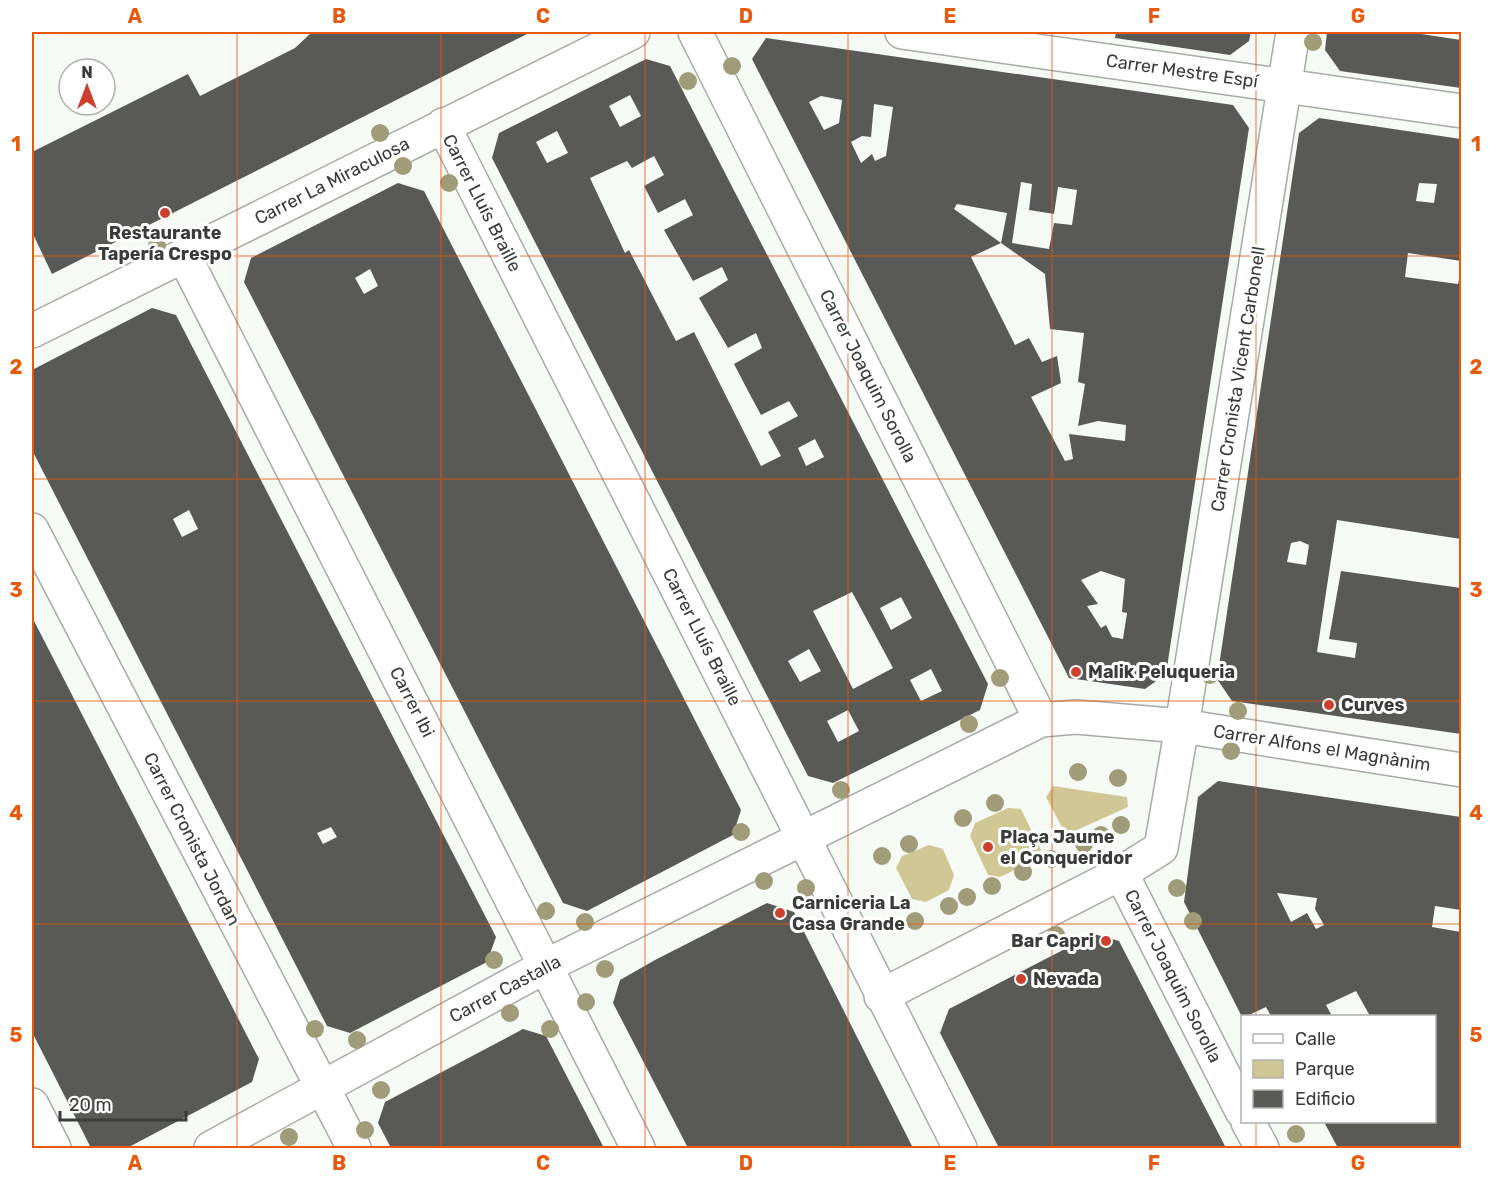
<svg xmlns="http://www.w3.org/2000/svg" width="1493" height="1180" font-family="Rubik,sans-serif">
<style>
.green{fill:#d1c795}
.building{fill:#595a55;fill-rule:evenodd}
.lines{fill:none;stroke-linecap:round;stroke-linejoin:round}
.minor-casing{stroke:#a7aba7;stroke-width:36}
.minor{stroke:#fff;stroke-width:33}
.tree{fill:#a09b78}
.grid{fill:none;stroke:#e8590c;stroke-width:1.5;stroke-opacity:0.55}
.poi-dot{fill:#cc402d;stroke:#fff;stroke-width:2}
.labels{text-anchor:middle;stroke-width:6;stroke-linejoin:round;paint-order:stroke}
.street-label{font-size:18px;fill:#3a3c3a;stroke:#fff}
.poi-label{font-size:18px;font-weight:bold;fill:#3a3c3a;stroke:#fff;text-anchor:start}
.neatline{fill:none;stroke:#e8590c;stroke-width:2}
.grid-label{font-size:20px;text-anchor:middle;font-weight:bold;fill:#e8590c}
</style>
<rect width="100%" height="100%" fill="#f6faf5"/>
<path class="green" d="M1053,786l74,11 1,10 -62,28 -20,-38z
M1008,808l13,1 20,41 -3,9 -38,18 -12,-2 -18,-39 5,-13z
M929,845l14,4 11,26 -5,15 -23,12 -14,-3 -16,-31 6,-12z"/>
<path class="building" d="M312,32h219l-479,242 -20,-42v-80l156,-78 12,22 95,-48z
M1116,32h135l-2,9 -19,14 -115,-17z
M1327,32h81l53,8v48l-121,-17 -15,-21z
M766,38l467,67 16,23 -83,546 -21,15 -76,-11 -317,-619zM821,96l21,4 -3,23 -15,7 -15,-28zM874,104l19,3 -7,49 -11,5 -3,-7 -11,9 -10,-21 11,-6 9,1zM1021,182l11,2 -3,26 25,4 4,-27 19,3 -5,35 -18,-2 -5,26 -37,-6zM957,204l50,9 -6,30 -47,-34zM1001,243l44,31 5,55 34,4 -6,49 7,2 -7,42 20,-5 28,4 -1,16 -56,-7 4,25 -8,2 -34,-64 30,-14 -4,-27 -15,6 -13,-24 -14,7 -44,-88zM1101,571l24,8 -3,33 5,1 -4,26 -11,-2 -6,-12 -5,3 -14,-22 11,-2 -17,-24z
M646,59l24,7 318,618 -8,26 -147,73 -25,-7 -316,-618 7,-25zM630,95l11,21 -21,11 -11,-21zM557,131l11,22 -21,10 -11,-21zM654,156l10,19 -20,11 14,27 27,-14 8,16 -29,15 29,51 29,-14 6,13 -29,18 29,50 28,-15 6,15 -28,16 13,25 14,26 28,-14 9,15 -30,16 13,24 -20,10 -67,-134 -18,9 -47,-91 -4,3 -35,-75 37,-17 5,7zM815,439l9,18 -18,9 -8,-18zM852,592l41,76 -40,21 -40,-78zM901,597l11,21 -21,12 -11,-22zM809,649l12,22 -21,11 -12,-21zM931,669l11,22 -21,10 -11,-21zM848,710l11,21 -21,11 -11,-21z
M1319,118l142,21v122l-53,-8 -3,24 53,7 3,-11v266l-124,-19 -20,132 38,6 2,-15 -28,-4 12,-68 120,17v146l-229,-33 -15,-22 82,-546zM1419,183l18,1 -3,19 -18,-2zM1300,541l9,4 -3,20 -19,-3 4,-19z
M398,183l26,8 317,619 -8,25 -146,76 -24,-8 -319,-621 7,-24zM370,269l8,17 -14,8 -9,-16z
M152,308l24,7 320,622 -9,25 -137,71 -23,-7 -295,-576v-80zM189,510l9,19 -16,8 -9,-18zM331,827l6,10 -14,7 -6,-11z
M32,617l227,442 -7,23 -125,66h-30l-7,-2 -58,-114z
M1218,781l243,36v93l-26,-4 -3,21 29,5v216h-123l-14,-26h110v-106h-64l-14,-25 -30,14 6,11h-61l-5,-9 -19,9 -5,1 -58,-115 14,-105zM1277,893l40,5 -2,11 9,16 -8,4 -9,-16 -16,9z
M767,903l27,9 119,236h-225l-75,-145 7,-23 35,-20z
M1094,934l25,7 107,207h-227l-59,-115 9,-24z
M523,1029l23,7 58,112h-213l-13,-25 7,-21z"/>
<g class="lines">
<defs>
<path id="minor" d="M695,32l346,688
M902,32l560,79
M443,125l517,1023
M184,256l454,892
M32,331l601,-299
M32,530l322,618
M1121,873l121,238
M881,996l240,-123 40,-25 21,-122 111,-694
M32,1105l22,43
M1248,1122l14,26
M211,1148l335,-182 495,-246 35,-3 106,9 280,44"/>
</defs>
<use href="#minor" class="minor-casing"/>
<use href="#minor" class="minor"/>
</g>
<g class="tree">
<circle cx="1313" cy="42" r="9"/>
<circle cx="732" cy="66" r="9"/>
<circle cx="688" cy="81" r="9"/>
<circle cx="380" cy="133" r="9"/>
<circle cx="403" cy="166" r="9"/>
<circle cx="449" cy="183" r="9"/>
<circle cx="157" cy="246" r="9"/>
<circle cx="1210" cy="675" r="9"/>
<circle cx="1000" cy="678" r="9"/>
<circle cx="1238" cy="711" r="9"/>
<circle cx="969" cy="724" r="9"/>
<circle cx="1231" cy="751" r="9"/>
<circle cx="1078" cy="772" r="9"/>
<circle cx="1118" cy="778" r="9"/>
<circle cx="841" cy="790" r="9"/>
<circle cx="995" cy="803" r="9"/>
<circle cx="963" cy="818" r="9"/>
<circle cx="1121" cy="825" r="9"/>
<circle cx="741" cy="832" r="9"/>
<circle cx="1101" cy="835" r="9"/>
<circle cx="909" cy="844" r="9"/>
<circle cx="1084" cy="844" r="9"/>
<circle cx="882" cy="856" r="9"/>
<circle cx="1051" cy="859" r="9"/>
<circle cx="1023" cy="872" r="9"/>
<circle cx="764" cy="881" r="9"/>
<circle cx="992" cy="886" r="9"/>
<circle cx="806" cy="888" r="9"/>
<circle cx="1177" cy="888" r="9"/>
<circle cx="967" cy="897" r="9"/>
<circle cx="949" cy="906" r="9"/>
<circle cx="546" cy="911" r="9"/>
<circle cx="915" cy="921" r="9"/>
<circle cx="1193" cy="921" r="9"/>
<circle cx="585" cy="922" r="9"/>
<circle cx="1056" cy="935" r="9"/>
<circle cx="494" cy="960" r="9"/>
<circle cx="605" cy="969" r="9"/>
<circle cx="586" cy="1002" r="9"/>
<circle cx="510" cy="1013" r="9"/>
<circle cx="315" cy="1029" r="9"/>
<circle cx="550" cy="1029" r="9"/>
<circle cx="357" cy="1040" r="9"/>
<circle cx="381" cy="1090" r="9"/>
<circle cx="365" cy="1130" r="9"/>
<circle cx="1296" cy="1134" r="9"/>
<circle cx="289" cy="1137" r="9"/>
</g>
<path class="grid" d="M237,32v1116M441,32v1116M645,32v1116M848,32v1116M1052,32v1116M1256,32v984M32,256h1430M32,479h1430M32,701h1430M32,924h1430M1256,1122v26"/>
<g class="poi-dot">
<circle cx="165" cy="213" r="6"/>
<circle cx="1076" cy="672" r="6"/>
<circle cx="1329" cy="705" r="6"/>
<circle cx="988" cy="847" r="6"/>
<circle cx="780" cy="913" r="6"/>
<circle cx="1106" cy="941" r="6"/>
<circle cx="1021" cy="979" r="6"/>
</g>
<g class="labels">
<g class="street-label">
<text transform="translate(1182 71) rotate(8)" y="6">Carrer Mestre Espí</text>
<text transform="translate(332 181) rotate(-27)" y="6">Carrer La Miraculosa</text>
<text transform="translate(482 203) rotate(63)" y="6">Carrer Lluís Braille</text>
<text transform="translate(868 376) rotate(63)" y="6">Carrer Joaquim Sorolla</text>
<text transform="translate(1238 379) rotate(-81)" y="6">Carrer Cronista Vicent Carbonell</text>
<text transform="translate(702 637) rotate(63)" y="6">Carrer Lluís Braille</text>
<text transform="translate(412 702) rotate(63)" y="6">Carrer Ibi</text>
<text transform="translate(1322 748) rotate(9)" y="6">Carrer Alfons el Magnànim</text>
<text transform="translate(192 839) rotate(63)" y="6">Carrer Cronista Jordan</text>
<text transform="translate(1173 976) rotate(63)" y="6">Carrer Joaquim Sorolla</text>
<text transform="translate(505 989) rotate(-28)" y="6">Carrer Castalla</text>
</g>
<g class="poi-label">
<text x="165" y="239" text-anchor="middle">Restaurante<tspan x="165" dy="21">Tapería Crespo</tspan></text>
<text x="1088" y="678">Malik Peluqueria</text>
<text x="1341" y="711">Curves</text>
<text x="1000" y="843">Plaça Jaume<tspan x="1000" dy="21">el Conqueridor</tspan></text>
<text x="792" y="909">Carniceria La<tspan x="792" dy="21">Casa Grande</tspan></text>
<text x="1094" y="947" text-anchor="end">Bar Capri</text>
<text x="1033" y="985">Nevada</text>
</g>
</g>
<rect width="1493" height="1180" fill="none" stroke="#ffffff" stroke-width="66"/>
<rect x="1241" y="1015" width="195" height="108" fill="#ffffff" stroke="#b0b1b0" stroke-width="1.5"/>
<rect x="1253" y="1034" width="30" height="9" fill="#ffffff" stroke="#b0b1b0" stroke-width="1.5"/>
<text x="1295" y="1045" font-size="18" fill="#3a3c3a">Calle</text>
<rect x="1253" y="1060" width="30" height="18" fill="#d1c795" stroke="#b0b1b0" stroke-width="1.5"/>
<text x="1295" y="1075" font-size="18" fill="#3a3c3a">Parque</text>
<rect x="1253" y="1090" width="30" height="18" fill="#595a55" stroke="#b0b1b0" stroke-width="1.5"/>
<text x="1295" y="1105" font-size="18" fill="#3a3c3a">Edificio</text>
<g transform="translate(87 87)"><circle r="28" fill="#ffffff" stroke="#b0b1b0" stroke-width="1.5"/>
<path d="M0-4.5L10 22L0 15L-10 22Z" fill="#cc402d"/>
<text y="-9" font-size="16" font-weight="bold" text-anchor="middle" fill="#3a3c3a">N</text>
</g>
<path d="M60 1111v9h126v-9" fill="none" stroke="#3a3c3a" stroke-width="3"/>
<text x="69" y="1111" font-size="18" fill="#3a3c3a" stroke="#ffffff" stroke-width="4.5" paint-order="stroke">20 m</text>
<rect x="33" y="33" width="1427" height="1114" class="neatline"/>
<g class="grid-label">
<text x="135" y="23">A</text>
<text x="339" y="23">B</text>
<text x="543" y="23">C</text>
<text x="746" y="23">D</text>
<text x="950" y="23">E</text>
<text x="1154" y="23">F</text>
<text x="1358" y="23">G</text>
<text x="16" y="151">1</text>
<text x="1476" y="151">1</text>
<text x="16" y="374">2</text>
<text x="1476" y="374">2</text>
<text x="16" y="597">3</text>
<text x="1476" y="597">3</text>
<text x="16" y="820">4</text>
<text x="1476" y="820">4</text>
<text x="16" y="1042">5</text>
<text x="1476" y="1042">5</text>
<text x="135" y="1170">A</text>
<text x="339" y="1170">B</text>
<text x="543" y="1170">C</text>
<text x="746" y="1170">D</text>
<text x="950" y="1170">E</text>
<text x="1154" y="1170">F</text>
<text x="1358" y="1170">G</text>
</g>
</svg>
